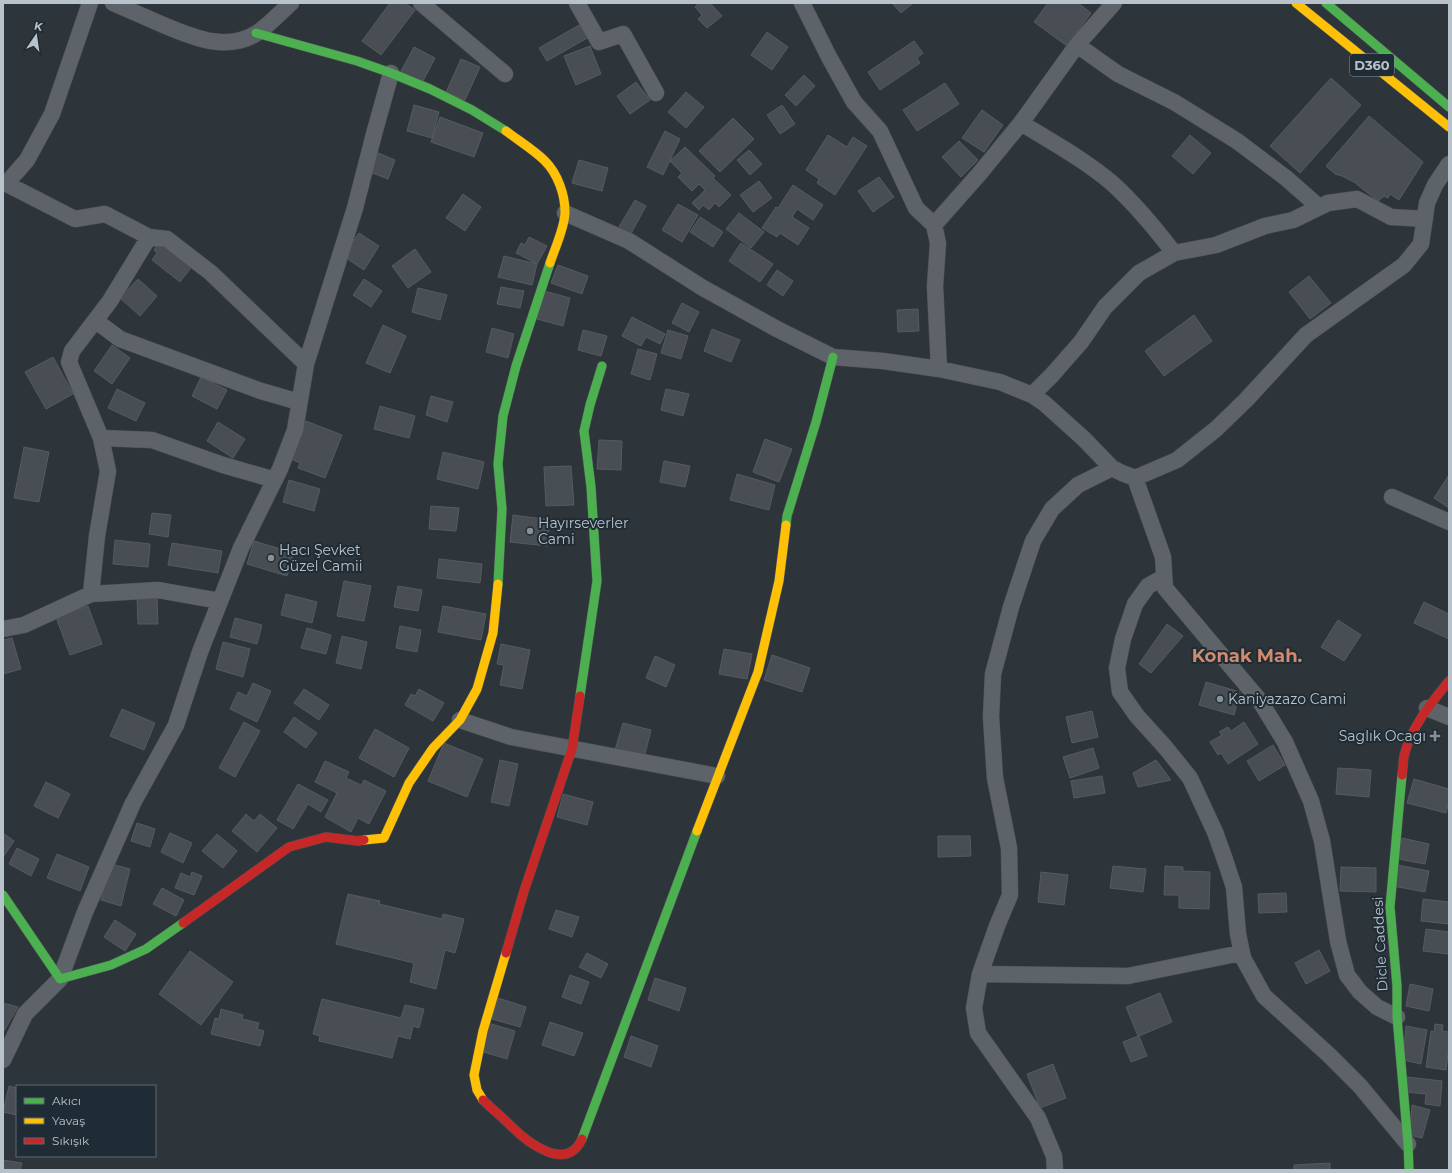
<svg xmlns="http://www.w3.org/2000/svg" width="1452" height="1173" font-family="Montserrat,sans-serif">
<rect width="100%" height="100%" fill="#2e353a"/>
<path fill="#484e53" stroke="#555c61" d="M390 3H405L415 10 381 55 362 41Z
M699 3H710L722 16 707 28 698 19 702 15 695 7Z
M892 3H913L901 13Z
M1048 3H1078L1091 13 1067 46 1034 22Z
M581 24 589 37 547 61 539 48Z
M767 32 788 47 772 70 751 55Z
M914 41 923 53 917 58 920 63 880 90 868 72Z
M590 46 601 74 576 85 564 56Z
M414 47 435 58 422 83 401 71Z
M461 59 480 67 465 100 446 92Z
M804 75 815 86 796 106 785 95Z
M1331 78 1361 105 1300 173 1270 146Z
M636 82 650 100 630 114 617 96Z
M945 83 959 104 917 131 903 110Z
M686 92 704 107 686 128 668 112Z
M414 105 439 112 432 138 407 131Z
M782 105 795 124 780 134 767 115Z
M982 110 1003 125 984 152 962 138Z
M1369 116 1423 162 1399 200 1390 194 1388 198 1384 196 1378 201 1354 182 1342 176 1335 174 1326 166Z
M440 117 483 133 474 157 431 142Z
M733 118 754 139 720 172 699 151Z
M665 131 680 139 663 175 647 167Z
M828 135 847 147 853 137 867 146 835 195 817 183 819 179 806 170Z
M1190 135 1211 153 1193 174 1172 156Z
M959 141 978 160 961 177 942 157Z
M685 147 715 176 713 178 731 195 719 207 715 203 709 210 703 205 699 210 692 203 705 190 699 184 692 191 678 177 682 173 670 161Z
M749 150 762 164 750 175 737 160Z
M378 153 395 160 388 179 370 172Z
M579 160 608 168 602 191 572 183Z
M879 177 894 197 873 212 858 191Z
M759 181 772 198 753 212 740 195Z
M793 185 823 205 813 220 797 209 792 217 809 228 798 245 780 233 777 237 762 228 776 207 778 208Z
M463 194 481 207 465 231 446 218Z
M635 200 646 206 628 239 616 232Z
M678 204 698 215 682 242 662 230Z
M739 213 764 232 751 248 726 229Z
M700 217 723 232 713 247 690 232Z
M359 233 379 246 364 270 343 256Z
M529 237 547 246 537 264 516 253 521 243 525 245Z
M161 241 193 265 180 282 152 260 157 253 154 250Z
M741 243 773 264 760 282 729 261Z
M415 249 431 272 408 288 392 266Z
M504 256 537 264 532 285 498 277Z
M558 265 588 276 582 294 551 283Z
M777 270 793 281 783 296 767 285Z
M1309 276 1331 303 1310 319 1289 292Z
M138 279 157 296 140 316 120 298Z
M364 279 382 291 371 307 353 295Z
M501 287 524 291 520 308 497 304Z
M418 288 447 295 440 320 412 312Z
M544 291 570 298 563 326 537 319Z
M682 303 699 312 689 332 672 323Z
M918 309 919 331 898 332 897 310Z
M1194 315 1212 341 1164 376 1145 351Z
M632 317 665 334 660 344 646 337 641 346 622 336Z
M383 325 406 336 390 373 366 363Z
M492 328 514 334 508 358 486 352Z
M712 329 740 340 731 362 704 351Z
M583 330 607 336 601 356 578 350Z
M668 330 688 336 681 359 661 353Z
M112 345 130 358 112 384 94 371Z
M638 349 657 354 650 380 631 374Z
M53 357 73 394 46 409 25 372Z
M201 377 227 390 217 409 192 396Z
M117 389 145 403 136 421 108 408Z
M666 389 689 394 683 416 661 410Z
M431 396 453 402 447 422 426 415Z
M380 406 415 416 409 438 374 429Z
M306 421 342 435 325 478 298 468 300 463 291 459Z
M218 422 245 439 233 458 207 441Z
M765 439 792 449 779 482 753 472Z
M599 440 622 441 621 470 597 469Z
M24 447 49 452 39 502 14 498Z
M443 452 484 462 478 489 437 479Z
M664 461 690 466 685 487 660 482Z
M571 466 574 505 546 506 544 467Z
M737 474 775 485 769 510 730 500Z
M1449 475V508L1434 498Z
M289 480 320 489 314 511 283 502Z
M431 506 459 508 456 531 429 529Z
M152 513 171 515 168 537 149 534Z
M513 515 550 520 547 546 510 542Z
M115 540 150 544 148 567 113 564Z
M254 541 294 553 287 576 247 564Z
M172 543 222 551 218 573 168 565Z
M439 559 482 564 480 583 437 578Z
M344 581 371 586 364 621 337 616Z
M398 586 422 590 418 611 394 607Z
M286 594 317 602 312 623 281 615Z
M157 598 158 624H138L137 599Z
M1424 602 1449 614V639L1414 623Z
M88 606 102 644 70 655 56 617Z
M443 606 486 614 481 640 438 632Z
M235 618 262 625 257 644 230 637Z
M1338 620 1361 635 1344 661 1321 647Z
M1167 624 1183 636 1151 673 1139 664Z
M400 626 421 630 417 652 396 648Z
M307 628 331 635 326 654 301 648Z
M342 636 367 642 361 669 336 663Z
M12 638 21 669 3 674V640Z
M223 642 250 649 243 677 216 669Z
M501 644 530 650 522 689 500 685 504 665 497 664Z
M724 649 752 654 747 679 719 674Z
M772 655 810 668 802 692 764 680Z
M655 656 675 665 666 687 646 678Z
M1206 682 1240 692 1234 715 1199 705Z
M253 683 271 691 257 722 230 709 238 692 247 696Z
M304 689 329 705 319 720 294 703Z
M419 689 444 703 433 721 405 705 411 694 415 696Z
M122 709 155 723 144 750 110 736Z
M1092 711 1098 737 1072 743 1066 717Z
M294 717 317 733 306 748 284 732Z
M244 722 260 731 235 777 219 768Z
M1244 722 1258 744 1228 764 1221 753 1218 755 1210 742 1222 735 1219 732 1228 727 1231 731Z
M623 723 651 730 644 758 615 750Z
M375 729 409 748 394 777 359 758Z
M444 743 483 759 467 797 428 781Z
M1273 745 1285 765 1259 781 1247 761Z
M1093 748 1099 768 1070 778 1063 757Z
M500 760 518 764 509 806 491 802Z
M1156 760 1171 780 1138 787 1133 773Z
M325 761 349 772 346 778 361 785 364 780 386 791 369 824 358 818 351 832 325 817 337 793 315 782Z
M1338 768 1371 770 1369 797 1336 794Z
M1102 776 1105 793 1074 798 1071 781Z
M1414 779 1449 789V802L1446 813 1407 803Z
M46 782 70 794 58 818 34 806Z
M298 784 328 800 321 812 308 804 293 829 277 820Z
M563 794 593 802 587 825 557 817Z
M246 814 254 821 260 814 277 828 257 852 232 831Z
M137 823 155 829 150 847 131 841Z
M3 833 14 841 3 857Z
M170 833 192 843 183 863 161 852Z
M217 834 237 851 223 868 202 851Z
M938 836H970L971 856 938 857Z
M1402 838 1429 844 1425 864 1398 859Z
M17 848 39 859 31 876 9 864Z
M57 854 89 867 80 891 47 878Z
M111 864 130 869 121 906 101 900Z
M1397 865 1429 871 1425 892 1393 886Z
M1113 866 1146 869 1143 892 1110 888Z
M1165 866 1183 867V871L1210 872 1209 909 1179 908V895H1164Z
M1341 867 1376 868V892L1340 891Z
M192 872 202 876 194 895 175 888 181 873 190 877Z
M1041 872 1068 875 1064 905 1038 902Z
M162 888 184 900 176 916 153 904Z
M1286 893 1287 912 1259 913 1258 894Z
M348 894 380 901 379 904 442 919 443 914 464 919 455 953 445 950 436 989 410 982 414 963 336 944Z
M1423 899 1449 902V924L1421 921Z
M556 910 579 917 572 937 549 929Z
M115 920 136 934 125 951 104 937Z
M1426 929 1449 932V954L1423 951Z
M1319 950 1330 971 1306 984 1295 963Z
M190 951 233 982 201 1025 159 994Z
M587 953 608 964 601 978 579 967Z
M570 975 589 982 581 1004 562 997Z
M655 978 686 988 679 1011 648 1000Z
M1410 984 1433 989 1429 1011 1406 1006Z
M1160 993 1172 1022 1139 1036 1147 1056 1131 1062 1123 1042 1138 1036 1126 1007Z
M498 998 526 1007 520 1027 492 1019Z
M322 999 401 1018 405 1005 424 1009 419 1028 413 1026 410 1039 398 1036 392 1058 319 1041 320 1036 313 1034Z
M3 1003 18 1007 4 1031H3Z
M221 1009 243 1015 242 1019 259 1023 257 1029 264 1031 260 1046 211 1034 215 1018 219 1019Z
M550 1022 583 1033 574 1056 542 1045Z
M488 1023 515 1031 507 1059 480 1051Z
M1435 1024 1443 1025 1442 1031 1449 1032V1046L1446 1070 1426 1067 1431 1031 1434 1032Z
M1406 1026 1427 1030 1421 1064 1403 1060Z
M631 1036 658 1046 651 1067 624 1057Z
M1053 1064 1066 1098 1040 1108 1027 1074Z
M1407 1077 1442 1081 1440 1106 1425 1104 1426 1094 1405 1092Z
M9 1086 17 1088V1115L3 1112Z
M1412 1105 1430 1110 1422 1138 1410 1135Z
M3 1160 22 1163 20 1170H3Z
M1330 1163V1170H1294V1165Z"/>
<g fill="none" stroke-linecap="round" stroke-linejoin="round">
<g stroke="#4c5154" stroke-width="17">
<path id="street" d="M113 3C129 10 145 17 161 24 190 36 226 53 257 33 269 25 280 13 291 3
M421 3 505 74
M577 3 599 42 623 34 656 93
M802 3 829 57 854 102 880 131 916 208 934 225 938 243 935 286 939 369
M1077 45 1118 74 1174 102 1237 141 1286 178 1319 207
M1021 123C1052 142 1085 160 1113 184 1136 205 1155 228 1174 253
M3 182 75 219 105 214 149 237 167 239 211 273 306 364
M6 184 27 160 52 114 90 3
M565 213 629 241 703 288 777 329 833 357 883 361 939 369 1000 382 1032 395 1044 403 1084 439 1112 468 1122 473 1135 478 1177 460 1216 429 1246 400 1306 335 1404 265 1421 244 1427 203 1435 185 1449 164
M934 225 980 173 1021 123 1077 45 1114 3
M96 321 120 339 261 391 299 402
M1032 395 1052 375 1081 342 1105 307 1139 273 1174 253 1216 245 1265 226 1293 220 1328 203 1357 199 1391 217 1425 219
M101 438 152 440 223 465 275 480
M1135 478 1163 557 1165 588 1260 701 1285 742 1311 801 1322 841 1338 941 1347 975 1360 992 1377 1007 1397 1017
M1392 497 1449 522
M1164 577 1148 586 1135 604 1123 639 1117 668 1120 692 1137 716 1165 747 1190 778 1215 832 1224 857 1234 887 1238 934 1243 958 1264 996 1329 1055 1360 1086 1408 1144
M91 594 97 536 108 471 101 438 69 362 72 351 110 301 149 237
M3 629 24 625 91 594 158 590 220 601
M1427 708 1449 717
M460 720 511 737 717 776
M980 974 1128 976 1241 953
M3 1060 25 1014 60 979 85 912 133 803 176 725 200 652 241 548 280 469 295 430 306 364 355 208 374 134 391 73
M1055 1170 1054 1156 1038 1118 978 1033 974 1008 980 974 997 926 1010 895 1009 848 995 778 991 717 993 674 1011 607 1033 541 1052 509 1078 485 1112 468"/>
</g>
<g stroke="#4c5154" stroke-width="10">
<path id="fast" d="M1326 3 1449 107
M256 33 357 61 391 73 430 89 472 110 506 131
M786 525 787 516 816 422 833 357
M498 584 502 509 498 464 503 416 516 366 550 263
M580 696 597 581 591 487 584 431 590 405 602 366
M1402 775 1390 907 1397 986V1017L1408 1144 1409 1170
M3 895 60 979 111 965 146 949 183 923
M582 1139 697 831"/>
</g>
<g stroke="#4c5154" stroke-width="10">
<path id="slow" d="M1296 3 1449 127
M506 131C519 141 534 150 545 161 558 174 565 195 565 212 565 227 555 248 550 263
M697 831 758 672 779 581 786 525
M364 840 384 838 409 783 433 748 460 720 477 689 493 633 498 584
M483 1100 477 1090 474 1075 483 1031 506 953"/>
</g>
<g stroke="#4c5154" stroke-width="10">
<path id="jam" d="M1402 775C1403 769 1403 762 1404 756 1411 727 1431 703 1449 681
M183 923 289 847 326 837 358 841 364 840
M506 953 524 891 572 749 580 696
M483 1100C492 1109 502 1117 511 1126 528 1143 567 1173 582 1139"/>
</g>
<use href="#street" stroke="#5d6368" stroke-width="16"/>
<use href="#fast" stroke="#4caf50" stroke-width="9"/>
<use href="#slow" stroke="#ffc107" stroke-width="9"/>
<use href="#jam" stroke="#c62828" stroke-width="9"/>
</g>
<g fill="#889198" stroke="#202c35" stroke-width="1.5">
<circle cx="530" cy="531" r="4"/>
<circle cx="271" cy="558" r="4"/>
<circle cx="1220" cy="699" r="4"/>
<path d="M1433 730h4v4h4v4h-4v4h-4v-4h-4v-4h4z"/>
</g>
<g text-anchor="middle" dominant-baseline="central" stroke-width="4" stroke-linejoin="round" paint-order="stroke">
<rect fill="#202c35" stroke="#8a959d" stroke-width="1" x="1350" y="54" width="44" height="22" rx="3"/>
<g font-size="13" font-weight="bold" fill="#b8c2ca">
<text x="1372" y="65">D360</text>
</g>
<g font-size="14" fill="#b8c2ca" stroke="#202c35" text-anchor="start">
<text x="538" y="523">Hayırseverler<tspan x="538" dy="16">Cami</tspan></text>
<text x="279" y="550">Hacı Şevket<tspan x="279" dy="16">Güzel Camii</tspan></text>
<text x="1228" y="699">Kaniyazazo Cami</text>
<text x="1426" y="736" text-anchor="end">Saglık Ocagı</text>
</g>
<g font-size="14" fill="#b8c2ca" stroke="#202c35">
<text transform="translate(1380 944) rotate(-93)">Dicle Caddesi</text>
</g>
<g font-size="18" font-weight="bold" fill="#d08a6e" stroke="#202c35">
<text x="1247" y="656">Konak Mah.</text>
</g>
</g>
<rect width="1452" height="1173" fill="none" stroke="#b8c2ca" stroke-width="8"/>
<rect x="16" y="1085" width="140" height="72" fill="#202c35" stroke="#5d6871"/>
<rect x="24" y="1098" width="20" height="6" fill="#4caf50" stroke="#5d6871"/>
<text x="52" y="1105" font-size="12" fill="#b8c2ca">Akıcı</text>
<rect x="24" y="1118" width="20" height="6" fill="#ffc107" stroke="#5d6871"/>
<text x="52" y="1125" font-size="12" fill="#b8c2ca">Yavaş</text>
<rect x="24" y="1138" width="20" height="6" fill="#c62828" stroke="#5d6871"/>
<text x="52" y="1145" font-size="12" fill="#b8c2ca">Sıkışık</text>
<g transform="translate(36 36) rotate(13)" stroke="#202c35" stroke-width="3" paint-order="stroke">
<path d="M0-3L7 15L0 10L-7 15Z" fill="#b8c2ca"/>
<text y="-6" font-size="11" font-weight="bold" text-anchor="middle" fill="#b8c2ca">K</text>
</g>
</svg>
